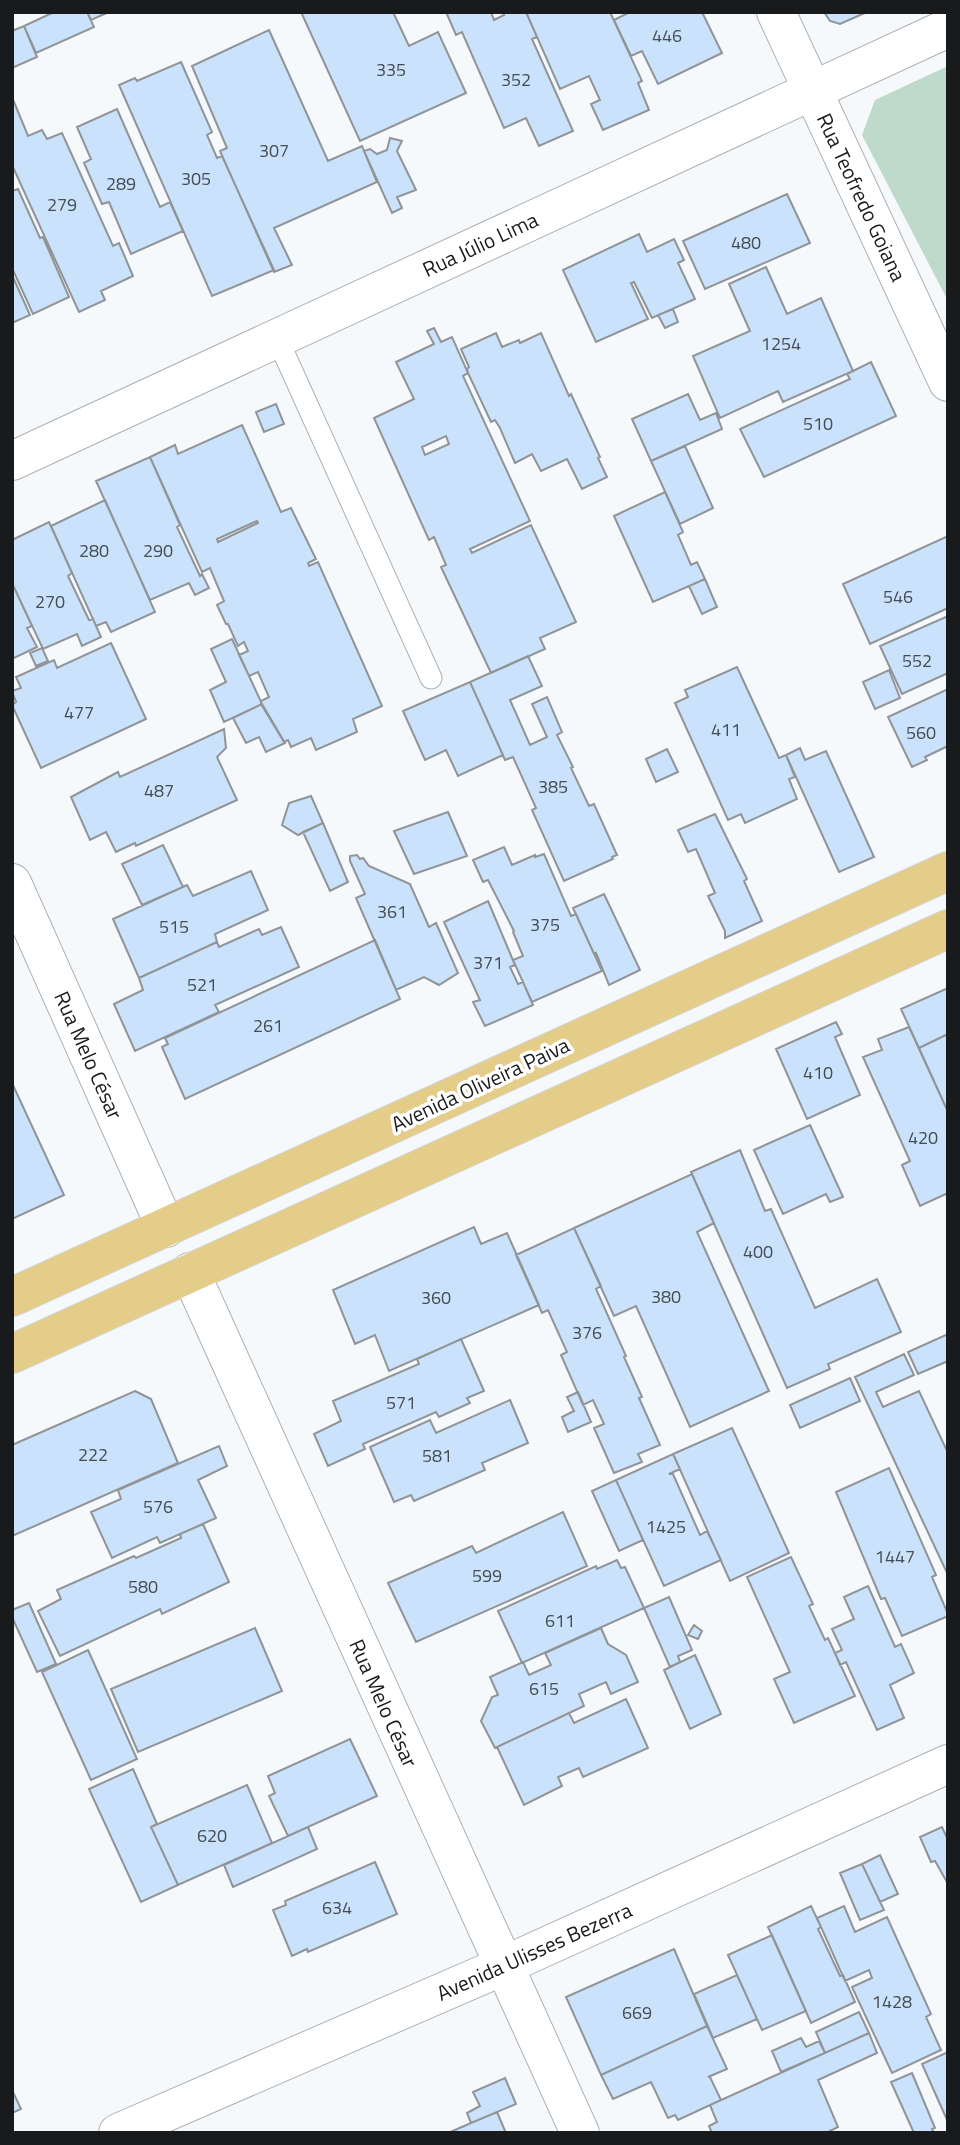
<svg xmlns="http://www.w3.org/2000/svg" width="960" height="2145" font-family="'Titillium Web',sans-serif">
<rect width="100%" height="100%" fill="#f6f9fc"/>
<path fill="#bedacb" d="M948 66V301L862 135 875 100Z"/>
<path fill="#cae2fb" stroke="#919497" stroke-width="2" fill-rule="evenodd" d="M54 12H87L94 27 36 53 24 26Z
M87 12H109L91 20Z
M301 12H393L409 46 438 32 466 93 360 141Z
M446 12H491L494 20 504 15 503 12H526L537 37 532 39 573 131 539 146 526 118 504 128 462 32 456 35Z
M526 12H610L642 81 638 83 649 110 603 130 591 104 600 100 589 76 560 89Z
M630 12H702L722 53 658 84 642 51 631 56 614 20Z
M824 12H867L840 24 830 21Z
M24 26 37 57 12 68V31Z
M269 30 328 161 362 146 377 182 274 228 292 265 274 272 220 151 227 148 192 66Z
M181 62 212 132 207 135 217 158 222 156 274 270 212 296 119 85 135 78 137 81Z
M12 97 28 136 42 130 47 139 62 133 113 246 119 243 133 276 101 291 105 300 79 312 12 165Z
M117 109 160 207 170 202 183 231 131 254 109 202 102 204 84 163 91 159 77 127Z
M390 138 402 141 397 151 416 190 397 197 402 208 392 213 364 151 370 149 377 154 387 150Z
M18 189 40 238 43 237 69 297 33 314 12 268V191Z
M787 194 810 243 705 289 683 241Z
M639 234 647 252 674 239 684 260 678 263 695 299 652 318 634 282 631 283 648 319 596 342 563 270Z
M766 267 787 314 821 298 853 371 783 402 778 391 720 418 693 356 750 331 729 284Z
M12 275 30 315 12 323Z
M673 309 678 322 665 328 658 315Z
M434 328 441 342 452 337 468 373 463 376 530 521 470 549 472 553 531 525 576 622 540 638 545 649 491 673 441 567 446 565 434 537 429 540 374 418 414 399 396 362 434 344 427 331ZM446 436 449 444 425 455 422 447Z
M496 333 502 347 519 340 520 343 541 333 569 396 571 394 600 457 598 458 607 477 582 489 567 459 541 471 532 454 515 463 500 428 495 420 491 422 468 373 467 369 469 367 461 349Z
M871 362 896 416 764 477 740 429 850 379 847 374Z
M688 394 700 420 716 413 722 429 651 461 632 419Z
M276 404 284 424 264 432 256 412Z
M242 425 281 512 291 508 316 559 308 563 309 566 318 562 382 706 353 719 357 732 316 750 311 738 291 747 288 740 284 742 261 704V701L269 697 258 672 249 676 239 655 248 651 244 642 238 646 228 624H226L217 605 224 601 210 568 202 572 150 457 175 445 178 454ZM257 521 258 523 218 542 217 539Z
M685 446 713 508 680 524 651 461Z
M150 457 180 525 177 527 200 576 202 574 209 588 195 595 189 583 150 600 96 481Z
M665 492 683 532 678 535 691 565 697 562 705 579 653 602 614 516Z
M105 500 155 612 111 632 106 622 96 626 51 526Z
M49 522 72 573 68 576 89 620 93 619 101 637 82 646 77 634 43 649 12 583V540Z
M948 536V608L870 644 843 584Z
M705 579 717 607 702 614 689 586Z
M12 583 32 626 27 628 37 647 12 659Z
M948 616V673L902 694 880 646Z
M232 639 262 704 224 722 210 690 226 682 211 649Z
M111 643 146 719 41 768 12 705 16 702 12 691 21 688 16 677 54 660 57 668Z
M42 648 48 661 36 666 30 653Z
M528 656 542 686 510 700 530 745 547 737 532 704 547 697 562 732 557 735 573 767 571 768 589 806 594 804 617 855 612 857 613 859 564 881 532 810 536 808 513 757 505 760 470 682Z
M737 667 779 758 786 755 795 777 789 779 797 799 745 823 741 814 728 820 675 703 688 697 685 690Z
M889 670 900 698 875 709 863 682Z
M470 682 503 755 458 776 446 750 425 760 403 711Z
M948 689V746L925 757 927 760 912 767 888 717Z
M262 704 285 743 266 752 259 737 246 743 233 718Z
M224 729 226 748 217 757 237 800 136 846 135 843 116 852 106 832 90 840 71 797 118 772 120 777Z
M800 748 805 760 826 751 874 857 839 872 786 755Z
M667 749 678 772 656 782 646 759Z
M311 796 323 823 298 835 282 825 289 803Z
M448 812 467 856 414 874 394 831Z
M715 814 747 879 744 881 762 921 725 938V931L708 896 715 893 696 849 688 852 678 830Z
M323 823 348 882 330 891 303 832Z
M163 845 183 887 142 905 122 864Z
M504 847 512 865 535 855V857L544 854 571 916 576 914 602 971 532 1002 513 960 523 956 513 932 514 931 488 880 483 882 473 860Z
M357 855 360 859 363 858 369 866 410 884 429 927 436 923 458 973 439 985 424 977 396 990 356 898 365 894 350 861V856Z
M251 871 268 910 215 934 217 942 139 978 113 919 187 885 193 896Z
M604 894 640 970 609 985 596 953 594 954 573 908Z
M488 901 515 965 510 967 518 984 523 982 533 1005 485 1026 473 1002 480 1000 444 922Z
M281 927 299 967 215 1005 219 1012 135 1051 114 1004 143 990 139 978 217 942 219 947 259 929 262 935Z
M375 940 400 999 185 1099 162 1047 168 1044 165 1038Z
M948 988V1034L919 1048 901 1009Z
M836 1022 842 1034 835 1037 860 1095 807 1119 776 1049Z
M909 1027 948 1112V1193L920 1206 902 1165 910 1161 863 1057 882 1050 878 1039Z
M948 1034V1112L919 1048Z
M12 1083 64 1195 12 1219Z
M810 1125 843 1197 830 1202 826 1194 783 1214 754 1150Z
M740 1150 765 1211 771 1209 815 1308 877 1279 901 1332 828 1364 830 1369 787 1388 691 1172Z
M692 1174 714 1223 697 1232 769 1391 690 1427 636 1306 614 1316 574 1228Z
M474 1227 481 1244 507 1233 539 1305 389 1371 375 1335 355 1344 333 1290Z
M574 1228 601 1286 596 1289 626 1356 624 1357 642 1397 639 1398 660 1445 638 1454 642 1462 614 1473 594 1428 604 1424 593 1400 583 1405 561 1355 567 1352 548 1310 542 1313 516 1255Z
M948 1334V1361L918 1374 908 1352Z
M461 1339 484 1391 467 1398 470 1403 439 1417 436 1412 363 1444 365 1449 328 1466 314 1434 341 1421 333 1401 419 1364 417 1359Z
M904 1354 914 1375 876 1392 883 1407 919 1391 948 1453V1575L855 1377Z
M850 1378 860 1401 800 1428 790 1405Z
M135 1391 151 1399 178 1463 12 1536V1445Z
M578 1392 591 1422 568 1432 562 1417 574 1411 567 1397Z
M510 1400 528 1443 482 1463 485 1470 414 1501 411 1495 394 1502 370 1447 430 1420 436 1433Z
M732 1428 789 1553 730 1581 673 1454Z
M219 1446 227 1466 198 1480 216 1518 160 1543 157 1537 112 1558 91 1512 121 1499 118 1490Z
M673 1454 680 1469 669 1474H673L700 1535 707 1531 721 1560 664 1586 616 1480Z
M889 1468 936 1575 932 1577 948 1614V1616L902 1636 885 1598 881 1599 836 1492Z
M616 1480 643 1540 619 1551 592 1491Z
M563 1512 587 1566 416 1642 388 1583 472 1546 476 1553Z
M203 1524 229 1582 162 1614 160 1609 60 1656 38 1611 61 1599 57 1590 134 1556 136 1558 181 1538 180 1534Z
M791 1557 813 1604 809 1606 825 1640 828 1638 855 1696 794 1723 774 1679 790 1672 747 1577Z
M617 1560 621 1568 625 1567 644 1608 522 1663 498 1611 596 1566 597 1569Z
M868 1586 895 1647 901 1644 914 1673 890 1685 904 1718 877 1730 846 1662 840 1665 835 1653 842 1650 832 1629 854 1619 844 1597Z
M669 1597 692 1650 678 1656 680 1662 670 1667 644 1608Z
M29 1603 56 1664 37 1672 12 1617V1610Z
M694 1625 702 1631 698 1639 688 1635Z
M255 1628 282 1691 138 1752 111 1689Z
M601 1628 608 1644 626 1655 638 1682 611 1694 606 1682 579 1694 584 1706 495 1748 481 1721 492 1697 498 1695 490 1677 523 1662 529 1675 551 1665 545 1653Z
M88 1650 137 1759 91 1780 42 1672Z
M695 1655 721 1714 690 1729 664 1670Z
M626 1699 648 1748 583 1777 579 1768 558 1777 562 1786 524 1805 497 1747 569 1713 574 1723Z
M350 1739 377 1796 288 1836 269 1796 275 1793 268 1776Z
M133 1769 157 1824 151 1827 178 1885 141 1902 89 1789Z
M247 1785 272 1843 178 1885 151 1827Z
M308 1827 317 1849 233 1887 224 1865Z
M942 1827 948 1840V1884L935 1861 931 1862 920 1837Z
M880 1855 898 1894 880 1902 862 1864Z
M375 1862 397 1914 308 1952 307 1949 292 1956 273 1910 286 1905 285 1901Z
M862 1864 884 1910 860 1920 840 1873Z
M811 1906 821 1927 818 1929 840 1976 843 1975 855 2002 811 2023 768 1927Z
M844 1906 855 1932 887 1917 931 2014 926 2017 941 2050 892 2073 852 1987 872 1978 869 1970 845 1981 817 1918Z
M772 1935 806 2011 762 2030 728 1955Z
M674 1949 707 2026 601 2075 566 1997Z
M737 1975 757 2019 713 2038 694 1994Z
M859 2012 869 2033 825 2053 816 2032Z
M707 2026 727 2069 708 2077H710L721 2100 678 2120 675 2115 668 2118 651 2082 613 2099 601 2075Z
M869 2033 877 2053 818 2080 838 2127 826 2133H712L709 2126 717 2122 710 2105Z
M801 2038 806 2047 819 2041 825 2053 781 2072 772 2051Z
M948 2052V2122L922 2064Z
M912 2073 935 2128 932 2129 934 2133H914L891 2082Z
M505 2078 516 2104 471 2123 467 2113 480 2106 473 2092Z
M12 2090 21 2109 12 2113Z
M497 2112 506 2133H448L471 2123Z"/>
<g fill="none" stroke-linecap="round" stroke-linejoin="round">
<g stroke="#aeb0b3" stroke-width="23">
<path id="lane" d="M277 338 431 678"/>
</g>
<g stroke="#aeb0b3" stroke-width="40">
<path id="street" d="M776 12 948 382
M12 461 948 28
M12 883 166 1228
M190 1272 580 2133
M118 2133 503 1966 948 1764"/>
</g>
<g stroke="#d6d6d6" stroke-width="40">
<path id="primary" d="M12 1297 948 871
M12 1354 948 929"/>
</g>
<use href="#lane" stroke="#fff" stroke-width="21"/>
<use href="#street" stroke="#fff" stroke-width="38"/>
<use href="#primary" stroke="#e4cc89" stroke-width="38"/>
</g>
<g text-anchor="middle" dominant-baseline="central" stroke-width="7" stroke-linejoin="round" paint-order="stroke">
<g font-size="18" fill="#454c53">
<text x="667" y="35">446</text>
<text x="391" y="69">335</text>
<text x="516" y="79">352</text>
<text x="274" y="150">307</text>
<text x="196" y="178">305</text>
<text x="121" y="183">289</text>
<text x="62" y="204">279</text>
<text x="746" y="242">480</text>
<text x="781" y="343">1254</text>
<text x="818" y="423">510</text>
<text x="94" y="550">280</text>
<text x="158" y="550">290</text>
<text x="898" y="596">546</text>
<text x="50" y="601">270</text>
<text x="917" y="660">552</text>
<text x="79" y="712">477</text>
<text x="726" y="729">411</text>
<text x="921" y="732">560</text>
<text x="553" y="786">385</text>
<text x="159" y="790">487</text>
<text x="392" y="911">361</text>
<text x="545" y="924">375</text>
<text x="174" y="926">515</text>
<text x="488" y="962">371</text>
<text x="202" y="984">521</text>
<text x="268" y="1025">261</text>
<text x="818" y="1072">410</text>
<text x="923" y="1137">420</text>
<text x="758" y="1251">400</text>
<text x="666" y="1296">380</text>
<text x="436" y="1297">360</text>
<text x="587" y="1332">376</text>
<text x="401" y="1402">571</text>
<text x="93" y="1454">222</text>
<text x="437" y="1455">581</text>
<text x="158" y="1506">576</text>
<text x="666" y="1526">1425</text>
<text x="895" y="1556">1447</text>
<text x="487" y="1575">599</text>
<text x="143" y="1586">580</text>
<text x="560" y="1620">611</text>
<text x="544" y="1688">615</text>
<text x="212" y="1835">620</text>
<text x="337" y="1907">634</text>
<text x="892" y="2001">1428</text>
<text x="637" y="2012">669</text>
</g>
<g font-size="21" fill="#191a1b" stroke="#fff">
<text transform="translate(862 197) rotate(65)">Rua Teofredo Goiana</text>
<text transform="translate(480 244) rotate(-25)">Rua Júlio Lima</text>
<text transform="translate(89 1055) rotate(66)">Rua Melo César</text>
<text transform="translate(480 1084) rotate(-25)">Avenida Oliveira Paiva</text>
<text transform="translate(384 1703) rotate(66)">Rua Melo César</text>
<text transform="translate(534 1951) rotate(-24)">Avenida Ulisses Bezerra</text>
</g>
</g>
<rect width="960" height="2145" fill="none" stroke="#191a1b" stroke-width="28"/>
</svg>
